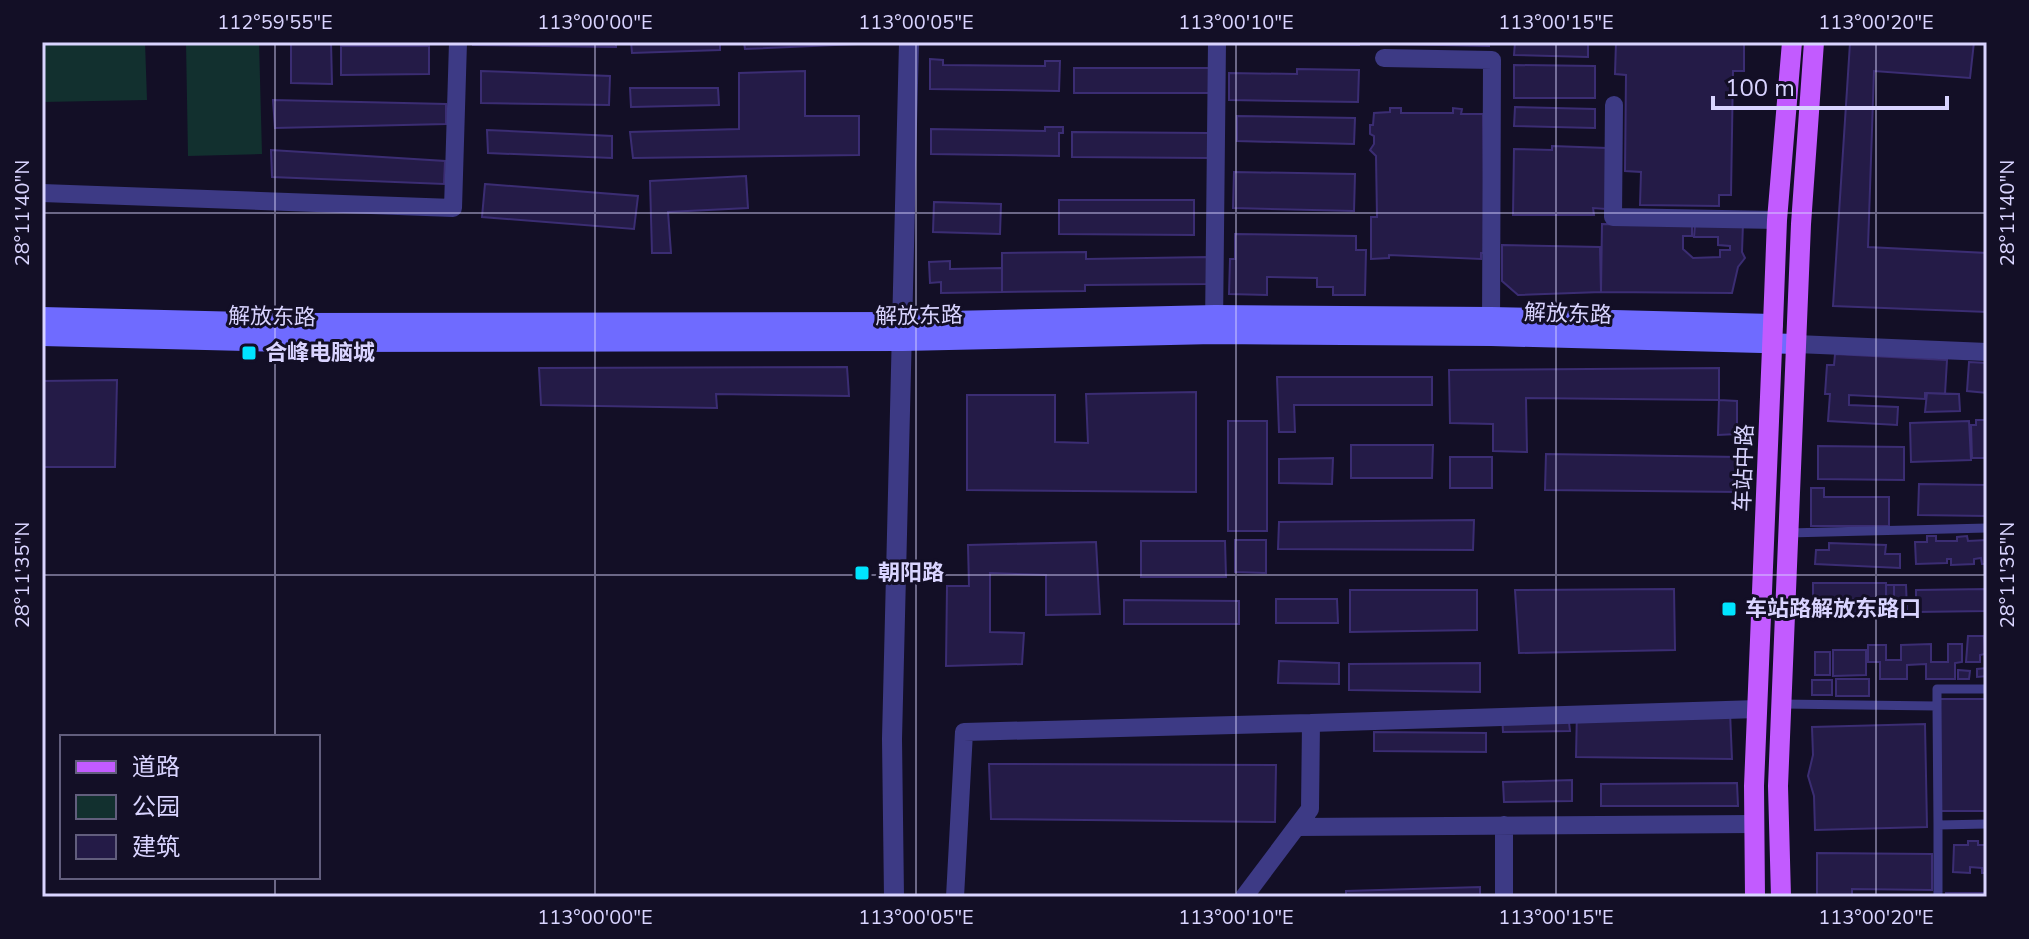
<svg xmlns="http://www.w3.org/2000/svg" width="2029" height="939" font-family="'Nunito Sans','Noto Sans SC',sans-serif">
<rect width="100%" height="100%" fill="#130f26"/>
<path fill="#12302f" d="M42 42H145L147 100 42 102Z
M186 42H259L262 154 188 156Z"/>
<path fill="#241b47" stroke="#3b2d73" stroke-width="2" d="M291 42H331L332 84 291 83Z
M473 42H616V47L473 45Z
M631 42H720V50L632 53Z
M744 42H879V43L745 49Z
M1235 42H1359V45L1234 44Z
M1394 42H1489V46L1394 44Z
M1515 42H1588V57L1514 55Z
M1616 42H1744V71H1733L1731 195H1719V206L1640 205 1641 172 1625 171 1626 75 1615 74Z
M1974 42 1970 78 1874 71 1868 247 1987 253V312L1833 306 1850 43Z
M341 46H429V74L341 75Z
M930 59 943 60V65L1045 66V61H1060L1059 91 930 89Z
M1514 65 1595 66V98H1514Z
M1074 68H1210L1209 93H1074Z
M1297 69 1359 70 1358 102 1229 100V73L1297 74Z
M481 71 610 76 609 105 481 103Z
M805 71V116H859V155L633 158 630 132 739 129V73Z
M630 88H718L719 105 631 107Z
M273 100 446 104V124L275 128Z
M1515 107 1595 109V128L1514 126Z
M1390 108H1401V113H1453V108L1462 109 1461 114H1483L1485 253H1481V259L1389 255V258L1371 259V217H1377L1376 156 1370 150 1374 144V136L1370 134V125H1373L1374 113 1390 112Z
M1237 116 1355 118 1354 144 1237 141Z
M1045 127H1063V133H1059V156L931 154V129L1045 131Z
M487 130 612 136V158L488 153Z
M1072 132 1208 133V158L1072 157Z
M1552 146 1607 148 1606 209 1593 208 1594 215H1513L1514 149 1552 150Z
M271 150 445 161 444 184 272 177Z
M1234 172 1355 174 1354 211 1233 208Z
M746 176 748 208 668 212 671 253H652L650 181Z
M485 184 638 196 634 229 482 217Z
M1059 200H1194V235L1059 234Z
M934 202 1001 204 1000 234 933 232Z
M1743 223 1742 252 1745 258 1738 267 1732 293 1601 292 1602 224 1692 225V236H1683V249L1693 258 1720 257V250H1730V246L1718 245V237H1694L1695 225Z
M1235 234 1356 236V250H1366L1365 295H1333V287H1317V278L1267 277V295L1229 294 1230 259H1235Z
M1502 245 1600 247 1601 292 1518 295 1502 281Z
M1086 252V259L1207 257V284L1085 285V291L1002 292V253Z
M950 261V269L1002 268V292L941 293V282L930 283 929 262Z
M1835 354 1947 360 1945 394 1925 393V399L1849 395V405L1898 407 1897 425 1828 421 1830 394H1825L1827 365H1834Z
M1969 362 1987 363V393L1967 391Z
M847 367 849 396 716 394 717 408 541 405 539 368Z
M1719 368V400L1526 398 1527 452 1493 451V424L1450 423 1449 370Z
M1277 377H1432V405H1294L1295 432H1279Z
M117 380 115 467H42V381Z
M1196 392V492L967 490V395H1055V442L1088 443 1086 394Z
M1927 393 1959 394 1960 411 1925 412Z
M1719 400 1737 401V434L1718 435Z
M1976 420H1987V458H1972L1971 425H1976Z
M1228 421H1267V531H1228Z
M1969 421 1971 460 1911 462 1910 423Z
M1351 445H1433L1432 478H1351Z
M1818 446 1904 447V480L1818 479Z
M1546 454 1739 457V492L1545 490Z
M1450 457H1492V488H1450Z
M1333 458 1332 484 1279 483V459Z
M1919 484 1987 485V516L1918 515Z
M1811 488H1824V497H1889V526H1811Z
M1474 520 1473 550 1278 549 1279 522Z
M1927 536H1936V541H1957V537L1967 536 1968 541 1987 540V564H1982L1981 558 1974 559V564L1951 565V559H1947V563L1916 564 1915 542H1927Z
M1235 540H1266V573L1235 572Z
M1141 541H1225L1226 577H1141Z
M1096 542 1100 614 1046 615V575L990 573V632L1024 633 1022 664 946 666 947 586H969L968 545Z
M1829 543 1886 545 1885 554H1900V568L1815 564 1816 550H1829Z
M1813 583H1886V599H1839V603H1830V599L1813 598Z
M1886 585H1894V599H1886Z
M1894 585H1906L1907 610H1894Z
M1674 589 1675 650 1519 653 1515 590Z
M1987 589V611L1916 612V590Z
M1350 590H1477V630L1350 632Z
M1276 599H1337L1338 623H1276Z
M1865 599H1886V610H1866Z
M1886 599H1894V610H1886Z
M1124 600 1239 601V624H1124Z
M1813 600H1830V607H1813Z
M1830 603 1863 604V616L1830 615Z
M1968 636H1984L1985 654 1980 655V662H1966Z
M1931 644V662H1948V644H1962V662L1955 663V679H1926V664L1907 665V679H1880V662H1868V645H1886V660H1901V645Z
M1833 650H1866V675L1833 676Z
M1815 652H1830V675H1815Z
M1279 661 1339 663V684L1278 683Z
M1480 663V692L1349 690V664Z
M1987 668V676L1977 677V669Z
M1958 670 1970 671 1969 679H1958Z
M1836 679H1869V696H1836Z
M1812 680H1832V695H1812Z
M1940 699H1987V811H1940Z
M1577 709 1730 712 1732 759 1576 757Z
M1502 714H1568L1570 731 1503 732Z
M1925 724 1927 827 1815 830 1814 796 1808 776 1813 755 1812 727Z
M1374 732 1486 733V752L1374 751Z
M989 764 1276 765 1275 822 991 819Z
M1572 780V801L1504 802 1503 782Z
M1737 783 1738 806H1601V784Z
M1968 841H1978V845H1987V873H1982V868L1970 867V873L1953 872 1954 845H1968Z
M1817 853 1932 854V890L1852 889V897H1817Z
M1480 887V897H1346V891Z
M1946 893H1987V897H1946Z
M1577 896H1699V897H1577Z"/>
<g fill="none" stroke-linecap="round" stroke-linejoin="round">
<path stroke="#3d3a85" stroke-width="9" d="M1788 533 1987 528
M1781 704 1937 706V689H1987
M1937 706 1938 825
M1938 897V825L1987 824"/>
<path stroke="#3d3a85" stroke-width="18" d="M1384 58 1492 60 1491 329
M1614 105 1613 217 1777 220
M42 193 453 208 458 42
M1214 327 1217 42
M1796 344 1987 352
M1311 723 1758 709
M1504 825V897
M1297 827 1754 824
M955 897 964 732 1311 723 1310 809 1244 897"/>
<path stroke="#3d3a85" stroke-width="20" d="M894 897 892 739 909 42"/>
<path stroke="#6f6bff" stroke-width="20" d="M42 317 286 323 902 322 1215 315 1491 317 1773 324
M42 336 286 342 903 341 1214 334 1491 336 1796 344"/>
<path stroke="#c25bff" stroke-width="20" d="M1755 897 1754 786 1773 324 1777 220 1792 42
M1781 897 1778 786 1801 224 1814 42"/>
</g>
<path fill="none" stroke="#d9d4ff" stroke-width="2" stroke-opacity="0.45" d="M275 42V737M595 42V897M916 42V897M1236 42V897M1556 42V897M1876 42V897M42 213H1987M42 575H1987M275 877V897"/>
<g fill="#00e5ff" stroke="#130f26" stroke-width="3">
<rect x="241" y="345" width="16" height="16" rx="4"/>
<rect x="854" y="565" width="16" height="16" rx="4"/>
<rect x="1721" y="601" width="16" height="16" rx="4"/>
</g>
<g text-anchor="middle" dominant-baseline="central" stroke-width="6" stroke-linejoin="round" paint-order="stroke">
<g font-size="22" fill="#d9d4ff" stroke="#130f26">
<text transform="translate(1568 314) rotate(2)">解放东路</text>
<text transform="translate(919 316) rotate(-1)">解放东路</text>
<text transform="translate(272 317) rotate(1)">解放东路</text>
<text transform="translate(1744 468) rotate(-88)">车站中路</text>
</g>
<g font-size="22" font-weight="bold" fill="#d9d4ff" stroke="#130f26" text-anchor="start">
<text x="265" y="353">合峰电脑城</text>
<text x="878" y="573">朝阳路</text>
<text x="1745" y="609">车站路解放东路口</text>
</g>
</g>
<rect width="2029" height="939" fill="none" stroke="#130f26" stroke-width="88"/>
<rect x="60" y="735" width="260" height="144" fill="#130f26" stroke="#625e7d" stroke-width="2"/>
<rect x="76" y="761" width="40" height="12" fill="#c25bff" stroke="#625e7d" stroke-width="2"/>
<text x="132" y="775" font-size="24" fill="#d9d4ff">道路</text>
<rect x="76" y="795" width="40" height="24" fill="#12302f" stroke="#625e7d" stroke-width="2"/>
<text x="132" y="815" font-size="24" fill="#d9d4ff">公园</text>
<rect x="76" y="835" width="40" height="24" fill="#241b47" stroke="#625e7d" stroke-width="2"/>
<text x="132" y="855" font-size="24" fill="#d9d4ff">建筑</text>
<path d="M1713 96v12h234v-12" fill="none" stroke="#d9d4ff" stroke-width="4"/>
<text x="1725" y="96" font-size="24" fill="#d9d4ff" stroke="#130f26" stroke-width="6" paint-order="stroke">100 m</text>
<rect x="44" y="44" width="1941" height="851" fill="none" stroke="#d9d4ff" stroke-width="3"/>
<g font-size="20" text-anchor="middle" fill="#d9d4ff">
<text x="275" y="29">112°59'55"E</text>
<text x="595" y="29">113°00'00"E</text>
<text x="916" y="29">113°00'05"E</text>
<text x="1236" y="29">113°00'10"E</text>
<text x="1556" y="29">113°00'15"E</text>
<text x="1876" y="29">113°00'20"E</text>
<text transform="translate(22 213) rotate(-90)" y="7">28°11'40"N</text>
<text transform="translate(2007 213) rotate(-90)" y="7">28°11'40"N</text>
<text transform="translate(22 575) rotate(-90)" y="7">28°11'35"N</text>
<text transform="translate(2007 575) rotate(-90)" y="7">28°11'35"N</text>
<text x="595" y="924">113°00'00"E</text>
<text x="916" y="924">113°00'05"E</text>
<text x="1236" y="924">113°00'10"E</text>
<text x="1556" y="924">113°00'15"E</text>
<text x="1876" y="924">113°00'20"E</text>
</g>
</svg>
